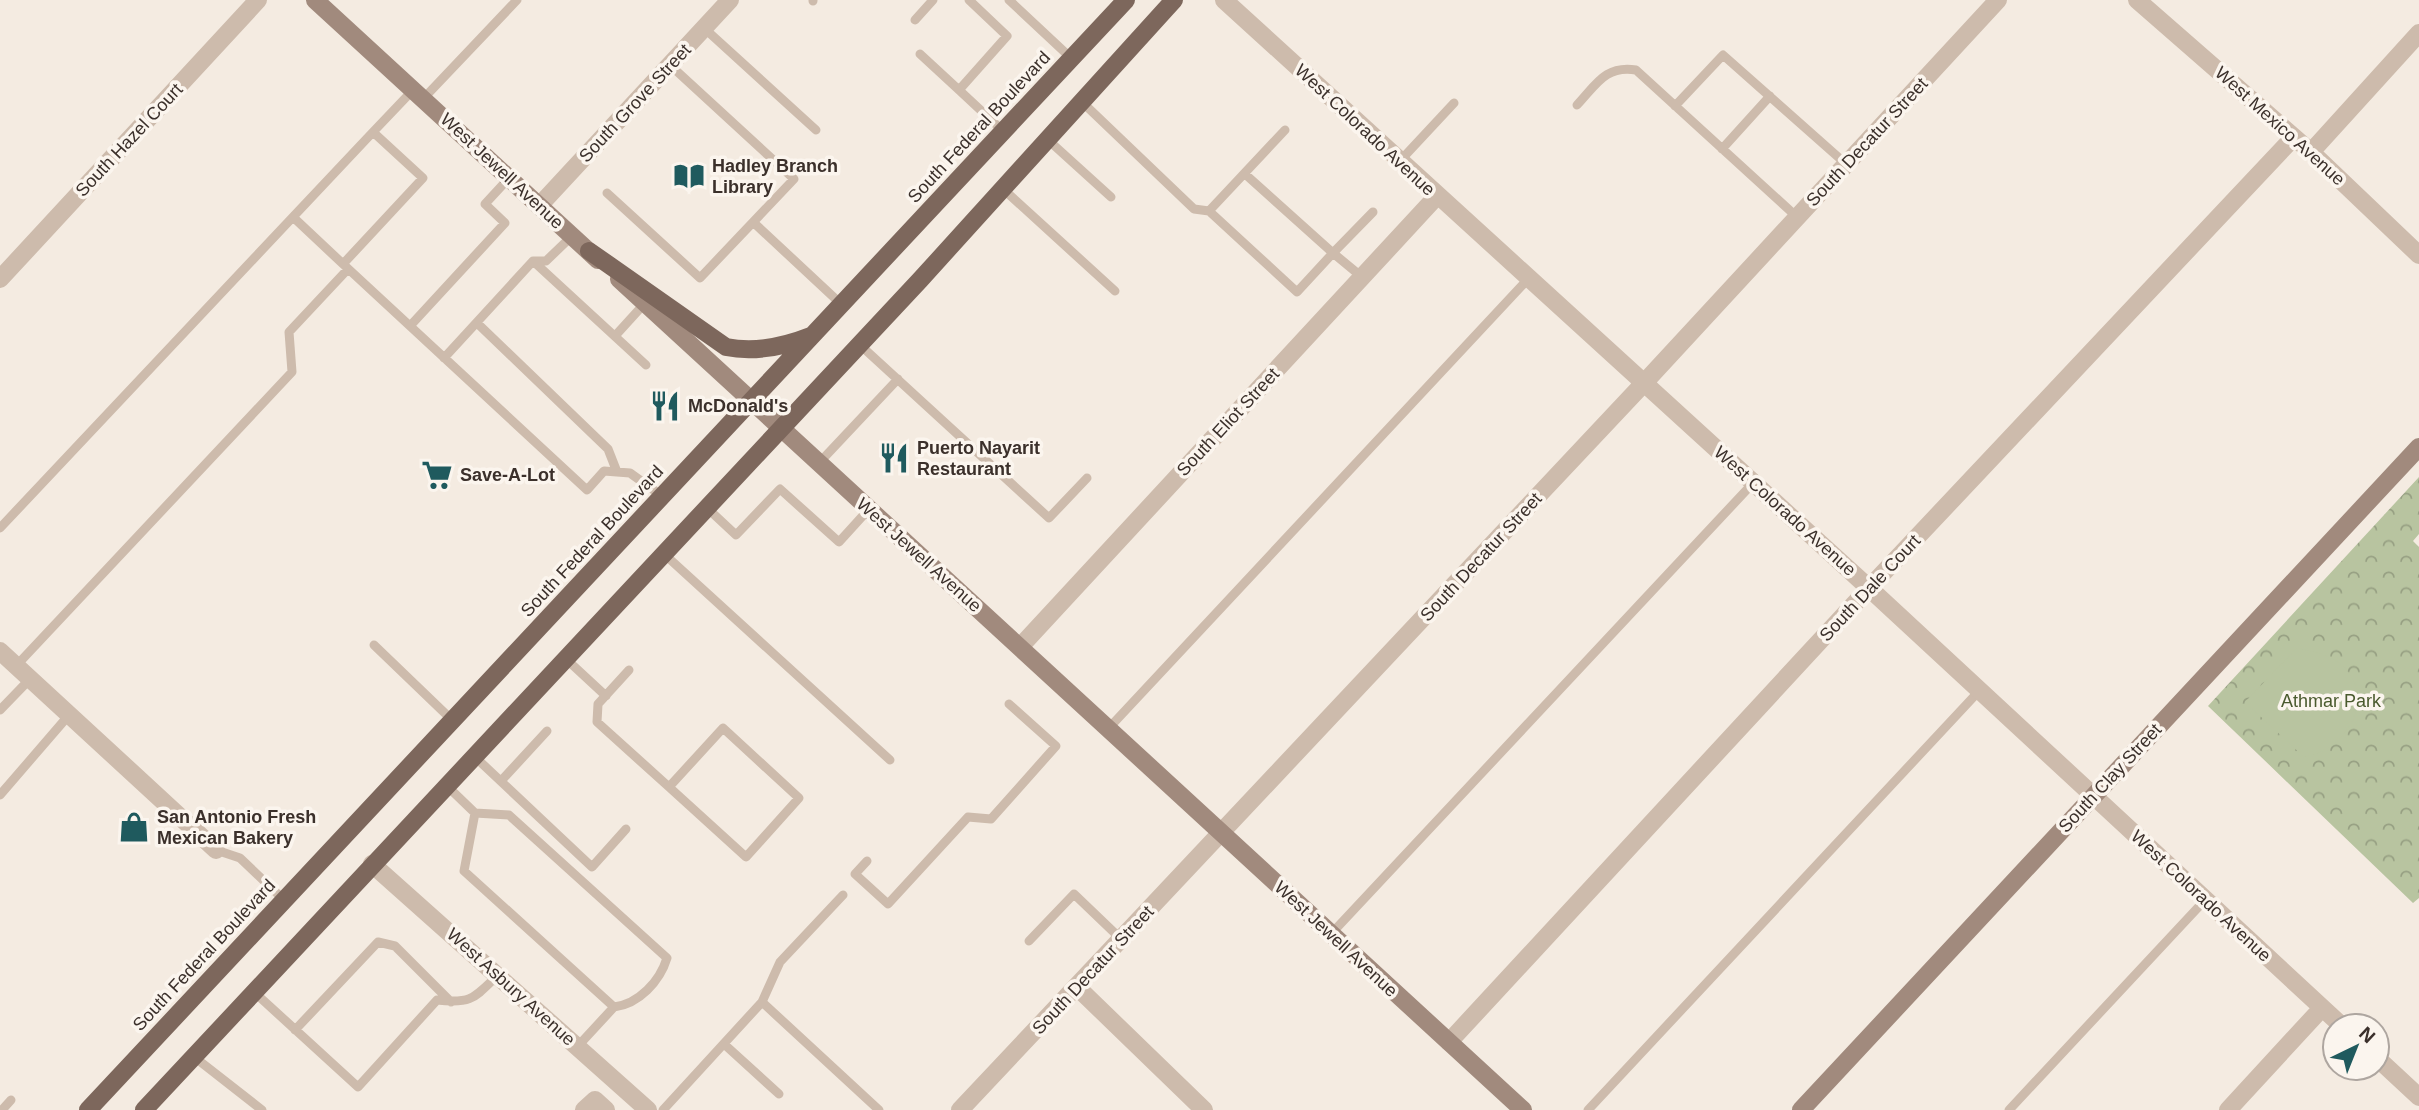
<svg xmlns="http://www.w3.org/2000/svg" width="2419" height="1110" font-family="Arial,sans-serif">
<defs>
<pattern id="park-crowns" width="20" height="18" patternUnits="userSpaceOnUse" patternTransform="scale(1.75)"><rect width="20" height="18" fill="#b8c4a0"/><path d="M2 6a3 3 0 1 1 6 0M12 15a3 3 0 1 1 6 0" fill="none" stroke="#97a083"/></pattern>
</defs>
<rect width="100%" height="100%" fill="#f4ebe1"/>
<path fill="url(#park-crowns)" d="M2419 477V534L2413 541 2419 547V898L2413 903 2208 706Z"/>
<path fill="#b8c4a0" d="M2297 648C2309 651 2323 653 2333 659 2382 689 2350 750 2304 757L2245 702Z"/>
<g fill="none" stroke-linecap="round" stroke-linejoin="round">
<path stroke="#cdbbac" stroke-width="9" d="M813 0V1
M969 0 1007 36 959 90 1003 131
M1009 0 1071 58
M915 20 933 0
M704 28 816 130
M920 54 959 90
M413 90 373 132 423 178 343 264 587 490 604 471 630 473 662 496
M423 99 517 0
M1081 101 1194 209 1209 211 1285 130
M1577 105C1596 85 1605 65 1636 70L1797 217
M1675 106 1723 55 1846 164
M1047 139 1111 197
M1722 149 1770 96
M1399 162 1454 103
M1002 188 1115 291
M607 193 700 278 794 179 670 65
M1209 211 1297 292 1333 253 1245 174
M293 217 343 264
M753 222 841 304
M533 261 646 365
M1362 277 1333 253 1373 212
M477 323 608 449 617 472
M410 326 505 223 485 204 509 178
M615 336 645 303
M859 344 1049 518 1087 478
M444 358 533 261H546L572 236
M819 463 898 379
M706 507 736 535 780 489 839 542 869 509
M0 528 373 132
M663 553 890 760
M374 645 452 720
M565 658 606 696
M16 666 292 372 289 332 348 269
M629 670 598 704 597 722 669 787 723 728 799 798 746 857 669 787
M0 710 30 679
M1108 729 1528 279
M474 756 592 867 626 829
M501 781 547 731
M446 785 475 813 464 871 614 1007 578 1046
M0 795 69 715
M475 813 509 815 667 958C660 981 639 1004 614 1007
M216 850 240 858 284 900
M867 861 855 874 888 904 968 817 991 819 1056 746 1009 704
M1331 934 1754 482
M1029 941 1074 894 1122 940
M253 991 358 1087 437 1000C472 1004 474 998 498 975
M762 1002 879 1110
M295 1030 378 942 395 946 451 1002
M724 1044 779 1094
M193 1056 262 1110
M2 1110 11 1100
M663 1110 762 1002 780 962 843 895
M1588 1110 1980 690
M2009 1110 2205 900"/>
<path stroke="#cdbbac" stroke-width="18" d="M1224 0 1869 588 2342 1026
M2137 0 2311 152 2419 255
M2311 152 2419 33
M539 206 730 0
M0 279 258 0
M1020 647 1437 196
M0 651 216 850
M372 864 648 1110
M1078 988 1204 1110
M1449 1042 1869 588 2294 137
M2377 1058 2419 1097
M584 1110 595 1100 606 1110
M960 1110 1644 383 1998 0
M2228 1110 2322 1008"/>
<path stroke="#a18a7d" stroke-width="18" d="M315 0 598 260
M619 279 1523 1110
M1801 1110 2419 447"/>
<path stroke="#7d675c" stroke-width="18" d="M589 251 726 347C755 353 783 347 811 336
M88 1110 1126 0
M144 1110 920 280 1174 0"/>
</g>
<defs>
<g id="library-bare" transform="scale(2.415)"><path d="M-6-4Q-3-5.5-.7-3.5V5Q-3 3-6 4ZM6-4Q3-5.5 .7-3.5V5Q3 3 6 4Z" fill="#1f5a5e" stroke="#fbf5ee" stroke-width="2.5" paint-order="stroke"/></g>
<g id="restaurant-bare" transform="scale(2.415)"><path d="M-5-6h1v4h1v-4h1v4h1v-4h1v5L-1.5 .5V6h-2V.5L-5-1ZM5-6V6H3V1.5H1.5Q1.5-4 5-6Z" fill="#1f5a5e" stroke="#fbf5ee" stroke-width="2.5" paint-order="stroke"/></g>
<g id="supermarket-bare" transform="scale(2.415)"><path d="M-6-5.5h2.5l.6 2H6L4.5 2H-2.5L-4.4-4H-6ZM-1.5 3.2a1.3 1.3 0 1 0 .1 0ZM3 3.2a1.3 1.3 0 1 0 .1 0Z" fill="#1f5a5e" stroke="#fbf5ee" stroke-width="2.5" paint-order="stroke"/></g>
<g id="shop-bare" transform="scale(2.415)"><path d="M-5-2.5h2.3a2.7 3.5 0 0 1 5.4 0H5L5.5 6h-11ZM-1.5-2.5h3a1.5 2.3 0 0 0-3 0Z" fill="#1f5a5e" stroke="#fbf5ee" stroke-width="2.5" paint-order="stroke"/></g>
</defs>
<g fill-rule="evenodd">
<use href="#library-bare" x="689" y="176"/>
<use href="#restaurant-bare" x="665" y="406"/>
<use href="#restaurant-bare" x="894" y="458"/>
<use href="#supermarket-bare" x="437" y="475"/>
<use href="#shop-bare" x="134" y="827"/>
</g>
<g text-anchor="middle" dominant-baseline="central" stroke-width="7" stroke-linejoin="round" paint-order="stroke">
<g font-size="18" fill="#3b302b" stroke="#fbf5ee">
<text transform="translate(635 103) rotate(-47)">South Grove Street</text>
<text transform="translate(2280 126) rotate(42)">West Mexico Avenue</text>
<text transform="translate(979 127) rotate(-47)">South Federal Boulevard</text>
<text transform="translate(1365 130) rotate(43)">West Colorado Avenue</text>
<text transform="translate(129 140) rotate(-47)">South Hazel Court</text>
<text transform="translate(1867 142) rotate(-47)">South Decatur Street</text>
<text transform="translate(502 171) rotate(43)">West Jewell Avenue</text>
<text transform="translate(1228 422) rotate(-47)">South Eliot Street</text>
<text transform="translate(1785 511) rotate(42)">West Colorado Avenue</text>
<text transform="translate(592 541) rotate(-47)">South Federal Boulevard</text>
<text transform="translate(919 555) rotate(42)">West Jewell Avenue</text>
<text transform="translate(1481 557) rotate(-47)">South Decatur Street</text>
<text transform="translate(1870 588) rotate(-47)">South Dale Court</text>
<text transform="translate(2110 778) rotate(-47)">South Clay Street</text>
<text transform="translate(2201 896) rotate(43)">West Colorado Avenue</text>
<text transform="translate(1336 939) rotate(43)">West Jewell Avenue</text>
<text transform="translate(204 955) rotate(-47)">South Federal Boulevard</text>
<text transform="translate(1093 970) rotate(-47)">South Decatur Street</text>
<text transform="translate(511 987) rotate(42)">West Asbury Avenue</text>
</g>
<g font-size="18" font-weight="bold" fill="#3b302b" stroke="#fbf5ee" text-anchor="start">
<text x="712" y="166">Hadley Branch<tspan x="712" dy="21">Library</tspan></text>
<text x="688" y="406">McDonald's</text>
<text x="917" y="448">Puerto Nayarit<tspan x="917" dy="21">Restaurant</tspan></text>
<text x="460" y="475">Save-A-Lot</text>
<text x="157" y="817">San Antonio Fresh<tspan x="157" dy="21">Mexican Bakery</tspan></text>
</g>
<g font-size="18" fill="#4a5a2e" stroke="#fbf5ee">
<text x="2331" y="701">Athmar Park</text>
</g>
</g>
<g transform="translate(2356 1047) rotate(43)"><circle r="33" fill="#fbf5ee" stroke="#aea6a0" stroke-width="2"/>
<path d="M0-5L12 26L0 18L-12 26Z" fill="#1f5a5e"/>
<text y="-10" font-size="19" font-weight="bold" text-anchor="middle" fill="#3b302b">N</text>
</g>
</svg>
